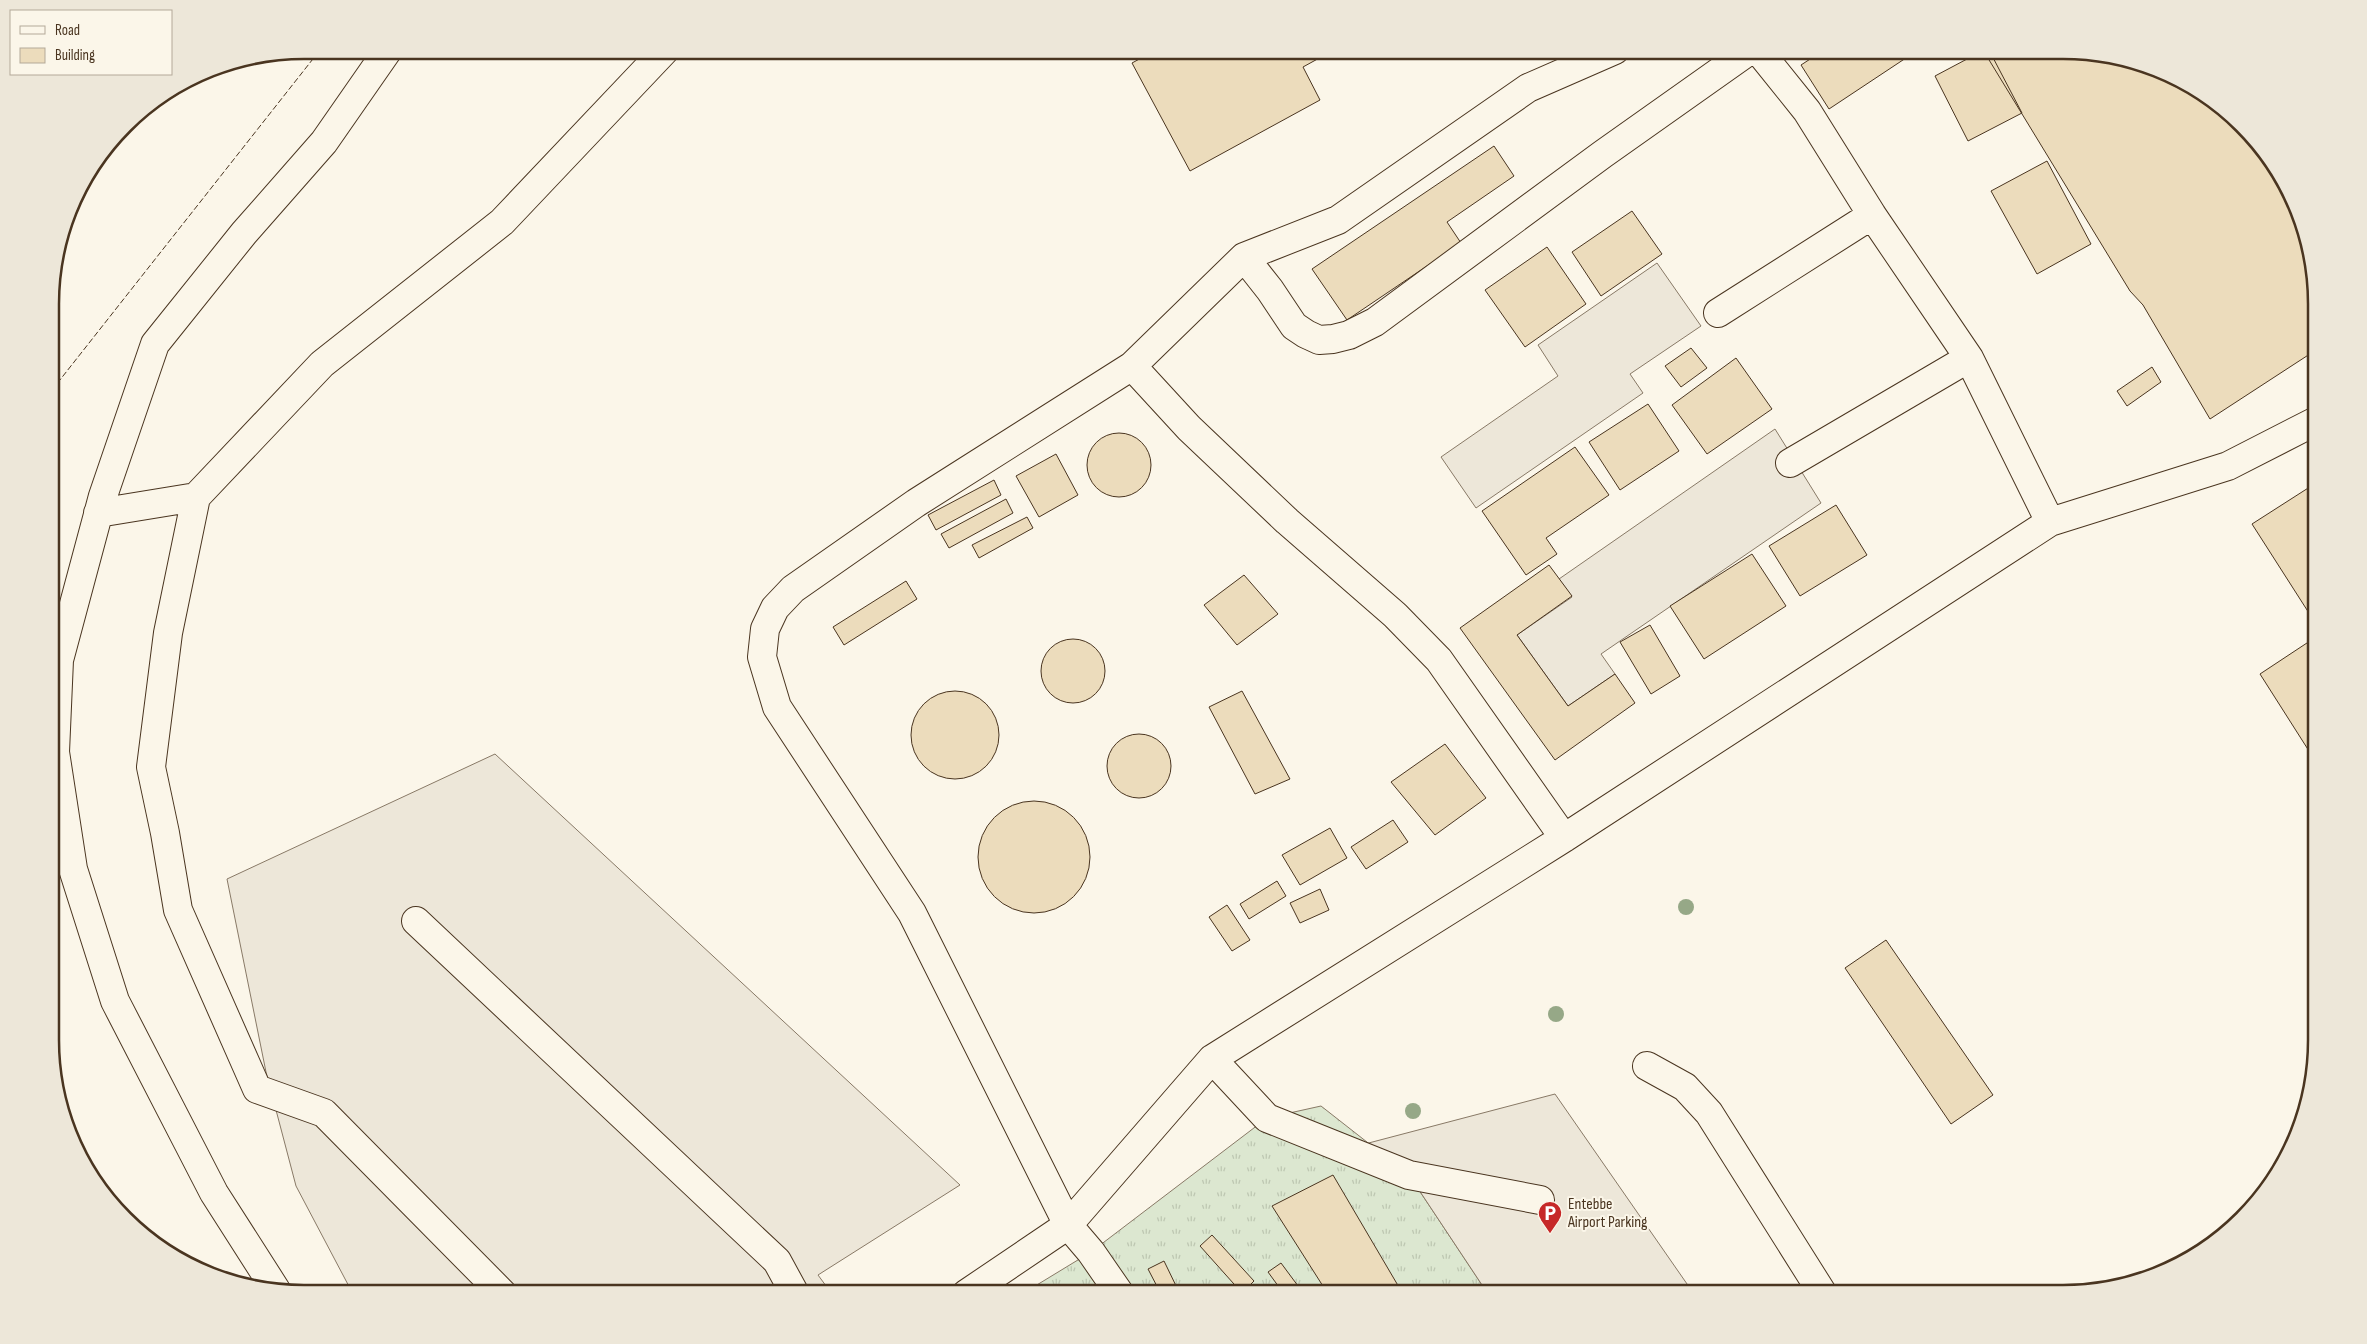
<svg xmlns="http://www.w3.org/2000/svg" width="2367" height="1344" font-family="'Sofia Sans Condensed',sans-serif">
<defs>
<pattern id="grass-tufts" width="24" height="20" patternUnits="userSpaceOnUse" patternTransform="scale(1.25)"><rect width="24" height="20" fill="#dce7d0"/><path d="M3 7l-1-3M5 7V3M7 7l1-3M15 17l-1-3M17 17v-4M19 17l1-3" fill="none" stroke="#bec7b2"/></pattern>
</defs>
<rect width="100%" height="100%" fill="#fbf6e9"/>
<path fill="url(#grass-tufts)" stroke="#887966" d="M1321 1106 1409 1175 1488 1294H1022L1091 1252 1267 1118Z"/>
<path fill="#ede7d9" stroke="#887966" d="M1657 263 1701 326 1630 374 1643 393 1476 508 1441 457 1558 376 1538 345Z
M1775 429 1821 503 1601 654 1615 674 1568 706 1517 635 1572 597 1559 579Z
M495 754 960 1185 818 1275 832 1294H353L296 1186 266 1072 227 879Z
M1555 1094 1694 1294H1488L1409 1175 1361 1145Z"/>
<path fill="#ecdcbc" stroke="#4a3520" d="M1156 50H1332V51L1303 67 1320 100 1190 171 1132 63Z
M1824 50H1918L1829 109 1801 65Z
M1983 50H2063L2129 59 2190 84 2231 113 2274 163 2304 223 2316 287V350L2210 419 2143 305 2130 291Z
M1984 50H1989L2022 113 1968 141 1935 76Z
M1494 146 1514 176 1447 222 1461 243 1347 320 1312 269Z
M2047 161 2091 244 2037 274 1991 191Z
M1632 211 1662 254 1601 296 1572 252Z
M1547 247 1586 304 1525 347 1485 290Z
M1691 348 1707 368 1681 387 1665 366Z
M1736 358 1772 409 1707 454 1672 405Z
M2152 367 2161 382 2127 406 2117 391Z
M1648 404 1679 451 1620 490 1589 442Z
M1087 465a32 32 0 1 1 64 0a32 32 0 1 1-64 0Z
M1575 447 1609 495 1546 538 1557 554 1526 575 1482 511Z
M1056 454 1078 495 1039 517 1016 476Z
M994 480 1001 495 936 530 928 515Z
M2316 483V624L2252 524Z
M1006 499 1013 513 949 548 941 534Z
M1836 505 1867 555 1800 596 1769 546Z
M1027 517 1033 528 979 558 972 545Z
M1752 554 1786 606 1704 659 1670 606Z
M1549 565 1572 596 1517 635 1568 706 1615 674 1635 703 1555 760 1460 628Z
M1244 575 1278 614 1237 645 1204 605Z
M906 581 917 599 844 645 833 627Z
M1650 625 1680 676 1651 694 1620 642Z
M2316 637V762L2260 674Z
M1041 671a32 32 0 1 1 64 0a32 32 0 1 1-64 0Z
M1242 691 1290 779 1255 794 1209 707Z
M911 735a44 44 0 1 1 88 0a44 44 0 1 1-88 0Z
M1107 766a32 32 0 1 1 64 0a32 32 0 1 1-64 0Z
M1445 744 1486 798 1435 835 1391 782Z
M978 857a56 56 0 1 1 112 0a56 56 0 1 1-112 0Z
M1393 820 1408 842 1366 869 1351 847Z
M1330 828 1347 858 1300 885 1282 855Z
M1277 881 1286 896 1249 919 1240 904Z
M1320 889 1329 910 1300 923 1290 903Z
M1227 905 1250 940 1232 951 1209 917Z
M1886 940 1993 1095 1951 1124 1845 968Z
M1333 1175 1403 1294H1328L1272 1206Z
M1212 1235 1254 1281 1242 1293 1200 1246Z
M1164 1261 1180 1294H1161L1148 1269Z
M1281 1263 1304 1294H1284L1268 1272Z"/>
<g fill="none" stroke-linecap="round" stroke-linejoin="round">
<g stroke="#4a3520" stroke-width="30">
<path id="minor" d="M1758 50 1807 111 1872 215 1969 358 2050 522
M1244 257 1270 290 1294 326 1306 334 1319 340 1333 339 1349 335 1375 322 1603 154 1750 50
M1718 313 1872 215
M1132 366 1189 428 1287 521 1395 615 1439 660 1564 838
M1790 463 1969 358
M98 513 196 497
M416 921 777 1261 795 1294
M1212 1059 1267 1118 1409 1175 1540 1200
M1647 1066 1685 1087 1709 1113 1823 1294
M276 1290 214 1193 115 1001 73 869 55 752 59 660 103 496 155 344 244 233 324 142 388 50
M503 1294 324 1113 257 1089 178 910 165 833 151 767 168 633 196 497 322 364 502 222 665 50
M966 1294 1068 1225 1212 1059 1564 838 2050 522 2228 466 2316 421
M1120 1294 1091 1252 1068 1225 912 913 777 707 762 657 765 629 775 608 793 589 916 503 1132 366 1244 257 1338 220 1528 88 1615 50"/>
</g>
<use href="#minor" stroke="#fbf6e9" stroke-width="28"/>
<path stroke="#4a3520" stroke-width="1" stroke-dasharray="6 2.5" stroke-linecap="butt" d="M52 390 320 50"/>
</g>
<g fill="#96a887">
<circle cx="1686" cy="907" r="8"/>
<circle cx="1556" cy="1014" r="8"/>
<circle cx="1413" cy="1111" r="8"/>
</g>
<defs>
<g id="parking-pin" transform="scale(1.25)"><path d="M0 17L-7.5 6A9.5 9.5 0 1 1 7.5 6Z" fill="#c62828" stroke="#fbf6e9"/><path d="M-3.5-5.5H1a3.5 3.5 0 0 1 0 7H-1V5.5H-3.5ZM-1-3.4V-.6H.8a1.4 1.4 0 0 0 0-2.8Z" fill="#fff"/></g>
</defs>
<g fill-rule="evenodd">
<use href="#parking-pin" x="1550" y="1213"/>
</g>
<g text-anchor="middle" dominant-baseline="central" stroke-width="4" stroke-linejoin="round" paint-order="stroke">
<g font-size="16" fill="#4a3520" stroke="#fbf6e9" text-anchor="start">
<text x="1568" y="1204">Entebbe<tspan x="1568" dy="18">Airport Parking</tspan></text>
</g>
</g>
<path d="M0 0H2367V1344H0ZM304 59H2063A245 245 0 0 1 2308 304V1040A245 245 0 0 1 2063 1285H304A245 245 0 0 1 59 1040V304A245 245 0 0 1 304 59Z" fill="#ede7d9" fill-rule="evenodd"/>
<path fill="none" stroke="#4a3520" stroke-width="2.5" d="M304 59H2063A245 245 0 0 1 2308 304V1040A245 245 0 0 1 2063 1285H304A245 245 0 0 1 59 1040V304A245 245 0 0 1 304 59Z"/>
<rect x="10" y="10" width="162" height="65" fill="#fbf6e9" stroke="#b4a999"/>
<rect x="20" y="26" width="25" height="8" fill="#fbf6e9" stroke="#b4a999"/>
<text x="55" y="35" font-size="15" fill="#4a3520">Road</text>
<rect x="20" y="48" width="25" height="15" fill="#ecdcbc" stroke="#b4a999"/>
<text x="55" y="60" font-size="15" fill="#4a3520">Building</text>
</svg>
